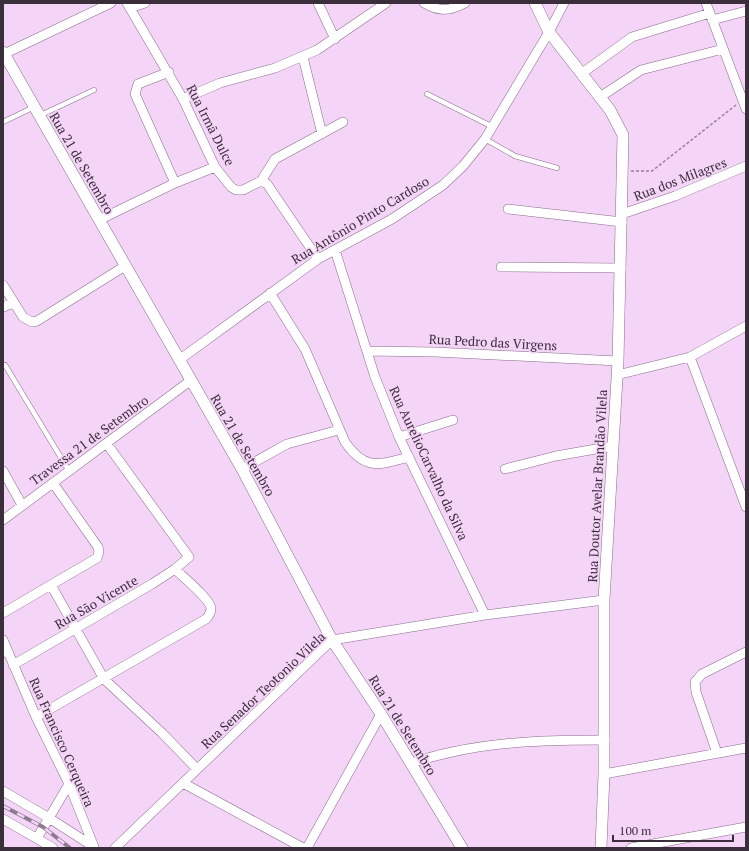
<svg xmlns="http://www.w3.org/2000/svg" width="749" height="851" font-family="'PT Serif',serif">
<rect width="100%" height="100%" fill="#f5d5f7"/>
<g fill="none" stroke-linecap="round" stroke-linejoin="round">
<g stroke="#896c8b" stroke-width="5.5">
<path id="service" d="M427 94 493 127
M41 115 94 90
M3 122 34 107
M485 139 515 156 557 168
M5 365 69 471"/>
</g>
<g stroke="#896c8b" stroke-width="10">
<path id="minor" d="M127 3 183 99 215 167 231 187 236 190H243L261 181 267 184 318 259
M318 3 335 39
M424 3C439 12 450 11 465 3
M706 3 746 109
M130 8 145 3
M712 20 746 11
M4 54 111 3
M303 57 322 134
M169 72 138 84 135 94 175 183
M581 74 632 37 710 13
M600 97 641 70 723 49
M183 99 220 83 275 68 317 50 386 3
M261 181 275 159 343 122
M508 209 622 222
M622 214 675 196 746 166
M99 220 175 183 215 167
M335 250 375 377 399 437 485 615
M501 267 621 268
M3 285 23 317 32 322 37 321 125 266
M270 293 305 349 345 442C365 471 379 465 409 457
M3 307 13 303
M367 351 435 352 618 361
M690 357 746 507
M179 360 318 259 392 219 443 185 463 166 485 139 549 32 564 3
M617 375 690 357 746 326
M399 437 453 420
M242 469 287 444 339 430
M505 469 556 456 613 446
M3 471 22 505
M3 520 190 381
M51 585 104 679 162 733 197 769
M3 613 97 558 99 552 98 547 53 483
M3 640 9 654
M3 651 9 654 36 717 69 784 94 847
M13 665 152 584 175 569 189 557 107 444
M36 717 206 619C209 616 211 613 211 608 210 599 183 577 175 569
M717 753 696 692 695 682 702 674 746 652
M411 763C424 759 438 755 452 752 502 741 553 740 605 740
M604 774 746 748
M183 783 303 848
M3 791 49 818 69 784
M3 819 53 848
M37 838 49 818 94 847
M115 848 332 640 485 615 604 600
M307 848 381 714
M631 848 746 827"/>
</g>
<g stroke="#896c8b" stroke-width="12">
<path id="tertiary" d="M535 3 549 32 610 110 623 135 618 361 604 600V774L601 848
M3 52 242 469 332 640 381 714 462 848"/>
</g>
<path stroke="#968198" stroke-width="1.5" stroke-dasharray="3 2" stroke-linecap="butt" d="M631 171H652L736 105"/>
<use href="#service" stroke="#fff" stroke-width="4.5"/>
<use href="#minor" stroke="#fff" stroke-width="9"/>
<use href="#tertiary" stroke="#fff" stroke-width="11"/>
<g stroke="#8f7a91" stroke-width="4">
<path id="rail" d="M3 806 43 827 70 848"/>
</g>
<use href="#rail" stroke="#f5d5f7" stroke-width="2.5" stroke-dasharray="8" stroke-linecap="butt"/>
</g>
<g text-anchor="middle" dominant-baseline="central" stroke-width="3.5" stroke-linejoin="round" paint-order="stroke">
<g font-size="13" fill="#3a2e3b" stroke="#f5d5f7">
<text transform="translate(211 125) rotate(63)">Rua Irmã Dulce</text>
<text transform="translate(82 163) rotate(60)">Rua 21 de Setembro</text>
<text transform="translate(680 179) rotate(-21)">Rua dos Milagres</text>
<text transform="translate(360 220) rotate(-31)">Rua Antônio Pinto Cardoso</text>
<text transform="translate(493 342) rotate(3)">Rua Pedro das Virgens</text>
<text transform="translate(89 440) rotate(-36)">Travessa 21 de Setembro</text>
<text transform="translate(243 445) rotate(60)">Rua 21 de Setembro</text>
<text transform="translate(429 463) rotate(65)">Rua AurelioCarvalho da Silva</text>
<text transform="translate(597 486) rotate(-87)">Rua Doutor Avelar Brandão Vilela</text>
<text transform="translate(96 602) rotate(-30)">Rua São Vicente</text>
<text transform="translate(263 690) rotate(-43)">Rua Senador Teotonio Vilela</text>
<text transform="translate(403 725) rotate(58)">Rua 21 de Setembro</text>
<text transform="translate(62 742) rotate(66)">Rua Francisco Cerqueira</text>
</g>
</g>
<rect width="749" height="851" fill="none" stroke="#3a2e3b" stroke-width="8"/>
<path d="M613 835v6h120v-6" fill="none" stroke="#3a2e3b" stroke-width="2"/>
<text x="619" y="835" font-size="12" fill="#3a2e3b" stroke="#f5d5f7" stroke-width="3" paint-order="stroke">100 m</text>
</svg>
